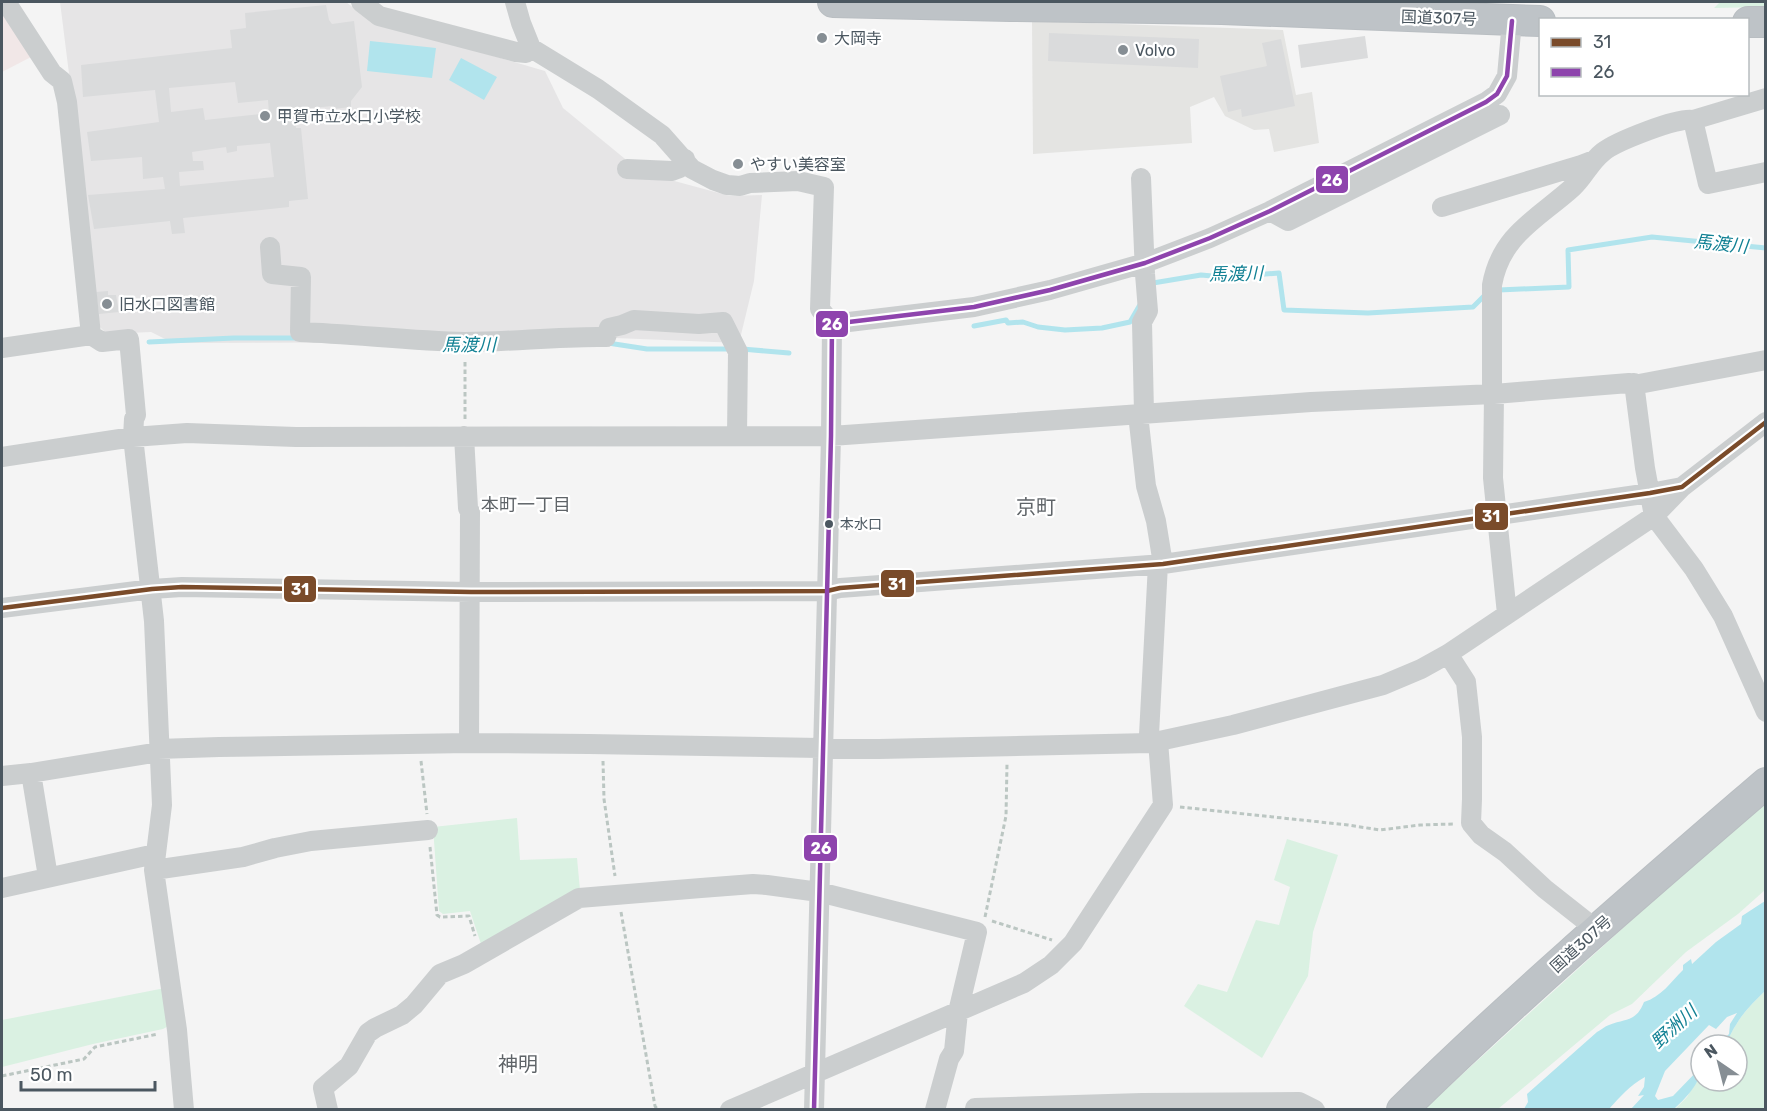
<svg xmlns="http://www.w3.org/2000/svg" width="1767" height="1111" font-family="Rubik,'Noto Sans JP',sans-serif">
<rect width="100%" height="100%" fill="#f4f4f4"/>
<path fill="#e4e4e2" d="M1032 21 1283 30 1296 95 1312 92 1319 143 1274 152 1269 129 1254 130 1225 116 1214 97 1190 107 1192 143 1033 154Z"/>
<path fill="#e6e5e6" d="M60 2H346L369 20 545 71 563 108 641 172 730 196 762 195 754 281 739 343 590 337 462 342 173 343 151 332 107 334 96 323 82 177Z"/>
<path fill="#f1e7e7" d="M2 5 33 56 2 72Z"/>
<path fill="#daf1e2" d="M1720 2H1765V7L1714 8Z
M1765 802V890L1738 914 1686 952 1632 1004 1610 1015 1498 1109 1423 1110 1656 898Z
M517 818 520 860 577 858 580 890 482 947 470 911 443 914 439 911 433 827Z
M1287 839 1338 855 1313 932 1308 976 1262 1058 1184 1006 1198 984 1227 992 1256 920 1279 925 1290 887 1274 880Z
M165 988 172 1024 163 1029 93 1044 2 1067V1020Z
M1765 991V1109L1674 1110 1687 1097 1701 1074V1081H1737V1045H1722C1731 1037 1730 1034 1736 1025 1743 1012 1755 1001 1765 991Z"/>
<path fill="#b1e4ed" d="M370 41 436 48 432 78 367 71Z
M461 58 497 77 484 100 449 80Z
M1765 901V991C1755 1001 1743 1012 1736 1025 1730 1034 1731 1037 1722 1045H1718L1729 1034 1730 1024 1737 1013 1727 1017 1716 1029 1709 1025 1665 1071 1655 1096 1658 1100 1673 1096 1701 1067C1701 1083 1685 1099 1674 1109H1631L1644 1095 1638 1096 1644 1087 1645 1077C1630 1085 1620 1097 1609 1109H1524L1528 1102 1527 1094 1597 1032C1601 1030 1605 1026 1609 1025 1627 1018 1636 1022 1644 1002 1661 997 1671 982 1683 970V965L1691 959 1692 964 1716 942 1741 924 1742 916Z"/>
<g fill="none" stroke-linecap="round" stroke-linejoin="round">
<path stroke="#b1e4ed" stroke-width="5" d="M1152 285 1153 283 1201 275 1224 277 1279 273 1284 310 1368 313 1473 307 1485 295
M1499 290 1569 287 1568 250 1652 237 1766 248
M974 326 1006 320 1008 323 1023 322 1038 327 1065 330 1102 328 1130 322 1141 303
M149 342 234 338H299
M608 343 647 349H730
M742 349 789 353"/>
</g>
<path fill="#dadbdc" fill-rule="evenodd" d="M326 5 329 20 332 24 354 21 362 87 351 101V107L333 109 332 106 293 110 296 128H301L308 199 289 201V207L183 218 185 233 172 234 170 221 94 229 88 195 165 189 163 177 143 179 142 157 91 161 87 132 159 122 155 90 83 97 81 65 232 48 230 30 246 28 245 13ZM235 82 238 103 268 100 269 113 205 120 203 108 171 112 169 88ZM270 143 274 177 180 186 179 172 204 170 203 161H193L192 152 226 147 227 153 237 151V146Z
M1049 33 1199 39 1198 68 1048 61Z
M1365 36 1368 58 1301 68 1298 45Z
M1281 39 1295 106 1242 117 1241 109 1228 112 1220 76 1267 66 1262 43Z
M108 291V295H116L119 312 99 314 96 292Z"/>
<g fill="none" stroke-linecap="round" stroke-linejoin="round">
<g stroke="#b9bec2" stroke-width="32">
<path id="highway" d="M833 2 1010 6 1222 9 1540 21
M1748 22H1766
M1402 1110C1518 996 1642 890 1766 783"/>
</g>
<path stroke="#bbc6c2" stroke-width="3" stroke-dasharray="4.5 3" stroke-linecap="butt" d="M465 419V360
M421 761 427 814
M603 761 604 799 615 876
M1180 807 1348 825 1380 830 1420 825 1453 824
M430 847 437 915 440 917 469 916 475 936
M621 912 655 1106 658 1110
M985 917 1006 816 1007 764
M992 921 1052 940
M2 1076 84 1059 95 1047 158 1034"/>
<path stroke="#cbcecf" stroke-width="20" d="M6 2 52 73 62 81 67 102 91 335 102 342 129 339 136 415 134 419 133 437 154 621 162 805 154 870 177 1030 184 1110
M361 2 379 16 516 52 526 53 531 48
M515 2 521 23 531 48 598 89 662 135 692 169 713 180 727 185 740 186 750 183 798 181 824 187 820 309 832 324
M1693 120 1708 184 1766 172
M627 169 672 171 680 168 685 159
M1141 178 1145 274 1148 311 1142 322 1144 413
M1442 207 1581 165 1594 160
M1270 211 1288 221 1500 115
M270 247 272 274 301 277 300 332C355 334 410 341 465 342 512 342 559 336 606 337L609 328 622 325 634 320 699 324 723 322 738 352 737 435
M2 348 91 335
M1634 383 1645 468 1654 516 1694 569 1723 616 1766 712
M1138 414 1146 486 1156 521 1163 564
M464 436 468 508 470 512 469 743
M2 457 133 437 187 433 296 437 831 436 1311 402 1494 394 1629 383 1639 384 1766 360
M2 608 152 589 182 587 471 592 827 591 840 588 1163 564 1650 493 1682 487 1766 422
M1507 614 1493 478 1494 394 1492 388V285C1501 234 1539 218 1573 187 1584 177 1590 162 1603 152 1615 142 1680 116 1693 120L1766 98
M1448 654 1466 682 1472 737V799L1471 823 1481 835 1505 852 1545 889 1597 930
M1150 743 1149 735 1158 564
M158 749 219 747 469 743 589 744 879 749 1150 743 1233 725 1383 685 1421 669 1448 654 1654 516 1682 487
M31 773 48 877
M2 776 31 773 159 752
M154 870 243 857 275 848 311 841 428 830
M2 888 155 854
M975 1108 1142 1103 1299 1102 1315 1110
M328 1110 323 1088 349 1066 368 1033 375 1028 402 1015 414 1005 440 974 464 964 579 898 701 888 753 884 767 885 819 892 977 932 958 1012 954 1051 949 1059 935 1110
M730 1110 1024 983 1051 965 1073 943 1163 805 1158 741
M814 1110 831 436 832 324 974 307 1050 290 1145 263 1210 238 1270 211 1486 102 1497 94 1507 76 1512 21"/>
<use href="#highway" stroke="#bec3c7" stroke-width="30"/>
<g stroke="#fff" stroke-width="9">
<path id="bus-1" d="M2 608 152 589 182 587 471 592 827 591 840 588 1163 564 1650 493 1682 487 1766 422"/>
</g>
<g stroke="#fff" stroke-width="9">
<path id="bus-2" d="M814 1110 831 436 832 324 974 307 1050 290 1145 263 1210 238 1270 211 1486 102 1497 94 1507 76 1512 21"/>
</g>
<use href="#bus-1" stroke="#7a4b2a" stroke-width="4.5"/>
<use href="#bus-2" stroke="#8e44ad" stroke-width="4.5"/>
</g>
<g fill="#868e94" stroke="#fff" stroke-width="2">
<circle cx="822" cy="38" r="6"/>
<circle cx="1123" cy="50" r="6"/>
<circle cx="265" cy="116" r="6"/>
<circle cx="738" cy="164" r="6"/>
<circle cx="107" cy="304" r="6"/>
</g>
<circle fill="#4b5760" stroke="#fff" stroke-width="2" cx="829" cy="524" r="5"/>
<g text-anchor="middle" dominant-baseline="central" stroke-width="4.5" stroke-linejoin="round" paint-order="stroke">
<g font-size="14" fill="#4b5760" stroke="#fff" text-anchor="start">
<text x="840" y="524">本水口</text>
</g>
<g font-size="16" fill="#4b5760" stroke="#fff">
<text transform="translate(1439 18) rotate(2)">国道307号</text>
<text transform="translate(1581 944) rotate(-42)">国道307号</text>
</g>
<g font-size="16" fill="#4b5760" stroke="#fff" text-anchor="start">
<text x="834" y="38">大岡寺</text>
<text x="1135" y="50">Volvo</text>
<text x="277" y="116">甲賀市立水口小学校</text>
<text x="750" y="164">やすい美容室</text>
<text x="119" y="304">旧水口図書館</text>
</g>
<g font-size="18" font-style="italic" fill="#128194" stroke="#fff">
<text transform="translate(1721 244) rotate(6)">馬渡川</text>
<text transform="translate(1236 274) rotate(-1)">馬渡川</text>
<text x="469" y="345">馬渡川</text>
<text transform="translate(1674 1027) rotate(-42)">野洲川</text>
</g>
<g font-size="18" fill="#5f6468" stroke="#fff">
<text x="526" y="505">本町一丁目</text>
</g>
<g font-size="20" fill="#5f6468" stroke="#fff">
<text x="1036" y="507">京町</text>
<text x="518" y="1064">神明</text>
</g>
</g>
<g stroke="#fff" stroke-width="2">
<rect x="1315" y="165" width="34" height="29" rx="6" fill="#8e44ad"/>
<rect x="815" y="310" width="34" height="28" rx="6" fill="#8e44ad"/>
<rect x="1474" y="502" width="35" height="29" rx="6" fill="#7a4b2a"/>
<rect x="880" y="569" width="35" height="29" rx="6" fill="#7a4b2a"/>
<rect x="283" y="575" width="34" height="28" rx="6" fill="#7a4b2a"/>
<rect x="803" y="834" width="35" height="28" rx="6" fill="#8e44ad"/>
</g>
<g font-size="16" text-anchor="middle" font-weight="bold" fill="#fff">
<text x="1332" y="186">26</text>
<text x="832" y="330">26</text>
<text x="1491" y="522">31</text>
<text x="897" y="590">31</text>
<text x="300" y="595">31</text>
<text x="821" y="854">26</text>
</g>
<rect width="1767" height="1111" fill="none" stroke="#4b5760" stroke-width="6"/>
<rect x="1539" y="18" width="210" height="78" fill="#ffffff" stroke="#b7bcbf" stroke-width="1.5"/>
<rect x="1551" y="38" width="30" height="9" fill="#7a4b2a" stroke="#b7bcbf" stroke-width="1.5"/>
<text x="1593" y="48" font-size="18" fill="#4b5760">31</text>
<rect x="1551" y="68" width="30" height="9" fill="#8e44ad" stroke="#b7bcbf" stroke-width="1.5"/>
<text x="1593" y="78" font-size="18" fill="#4b5760">26</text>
<g transform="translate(1719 1063) rotate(325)"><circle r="28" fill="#ffffff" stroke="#b7bcbf" stroke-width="1.5"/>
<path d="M0-4.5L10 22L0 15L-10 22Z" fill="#868e94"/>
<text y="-9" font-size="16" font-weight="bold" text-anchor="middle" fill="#4b5760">N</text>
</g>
<path d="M21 1081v9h134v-9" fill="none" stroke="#4b5760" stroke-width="3"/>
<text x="30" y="1081" font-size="18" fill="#4b5760" stroke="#ffffff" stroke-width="4.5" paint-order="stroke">50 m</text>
</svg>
